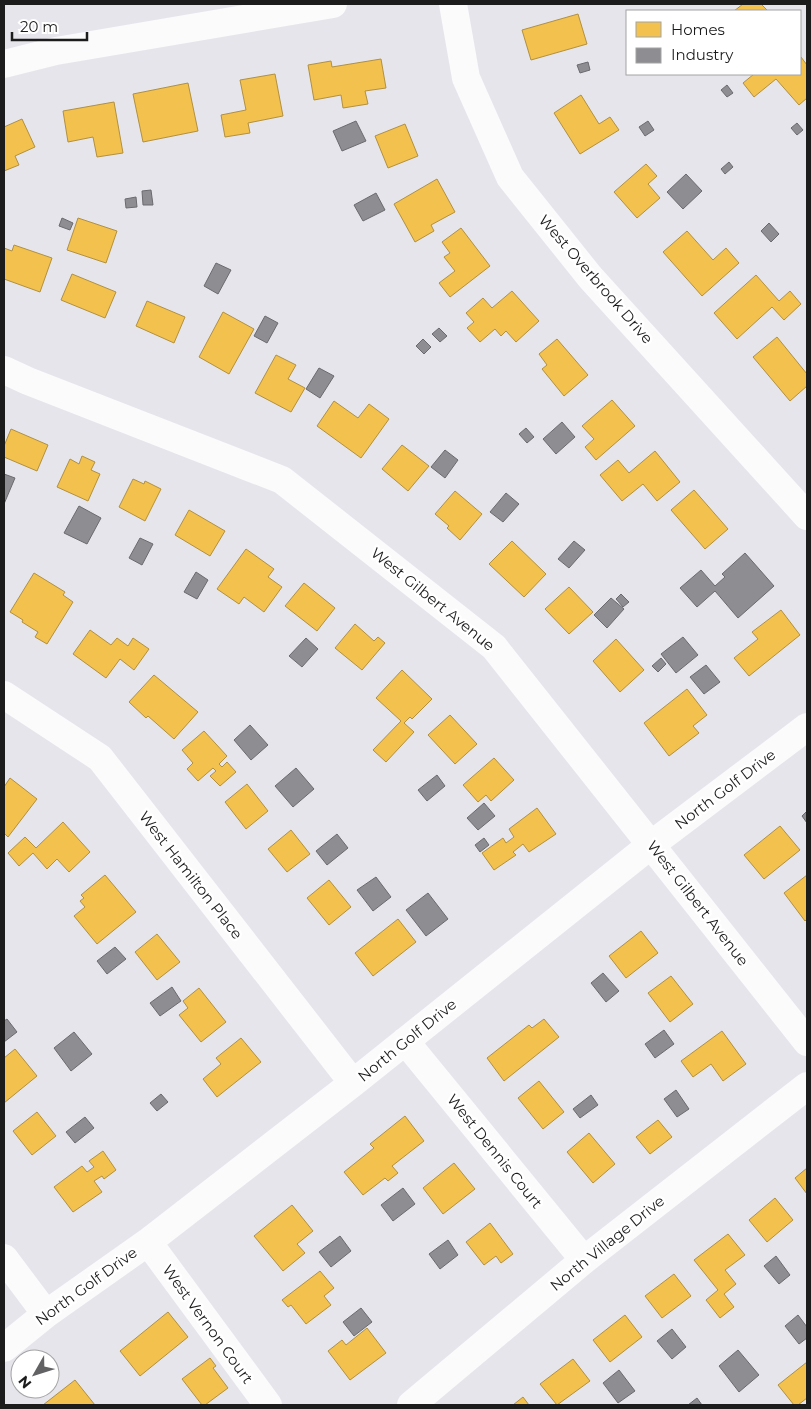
<svg xmlns="http://www.w3.org/2000/svg" width="811" height="1409" font-family="Montserrat,sans-serif">
<rect width="100%" height="100%" fill="#e5e5eb"/>
<path fill="#f2c14e" stroke="#b2903f" d="M743 4H761L768 11H734Z
M578 14 587 44 531 60 522 30Z
M801 57 807 65V98L799 105 776 79 754 97 743 83 754 74H800Z
M381 59 386 88 365 91 368 104 343 108 341 95 314 100 308 65 331 61 332 67Z
M275 74 283 116 248 123 250 133 225 137 221 115 246 110 240 80Z
M188 83 198 131 143 142 133 94Z
M581 95 599 124 610 117 619 130 580 154 554 113Z
M114 102 123 153 97 157 93 137 68 142 63 111Z
M22 119 35 147 15 156 19 165 4 171V127Z
M405 124 418 156 388 168 375 136Z
M646 164 657 176 648 184 660 198 637 218 614 192Z
M437 179 455 212 431 225 434 231 415 242 394 204Z
M78 218 117 231 106 263 67 250Z
M461 228 490 266 450 297 439 283 455 271 444 257 450 253 442 242Z
M687 231 713 260 726 248 739 263 702 296 663 252Z
M14 245 52 258 40 292 4 279V248L12 251Z
M72 274 116 292 105 318 61 300Z
M756 275 779 301 790 291 801 304 784 320 772 307 737 339 714 313Z
M512 291 539 321 516 342 506 331 501 336 495 329 480 342 467 328 474 322 466 313 483 298 492 308Z
M147 301 185 317 174 343 136 326Z
M223 312 254 329 229 374 199 357Z
M777 337 807 374V386L790 401 753 357Z
M557 339 588 375 564 396 542 369 547 365 539 354Z
M276 355 296 365 288 379 305 388 291 412 255 393Z
M612 400 635 426 596 460 585 447 594 439 582 426Z
M334 401 358 418 369 404 389 419 361 458 317 426Z
M11 429 48 445 37 471 4 457V446Z
M402 445 429 466 408 491 382 469Z
M655 451 680 482 657 501 643 484 622 501 600 475 618 460 629 473Z
M82 456 95 462 91 470 100 474 88 501 57 487 70 459 79 464Z
M133 479 144 484 145 481 161 489 145 521 119 507Z
M694 490 728 529 705 549 671 510Z
M455 491 482 514 460 540 447 528 449 526 435 514Z
M189 510 225 531 210 556 175 535Z
M512 541 546 574 524 597 489 564Z
M246 549 274 569 268 577 282 587 264 612 244 597 239 604 217 589Z
M34 573 65 592 63 595 73 602 47 644 35 637 38 632 22 622 23 620 10 612Z
M304 583 335 608 317 631 285 606Z
M569 587 593 612 569 634 545 609Z
M781 610 800 635 749 676 734 658 758 639 752 632Z
M355 624 374 641 378 637 385 643 362 670 335 648Z
M90 630 111 645 117 638 128 646 133 638 149 649 134 670 120 659 106 678 73 654Z
M616 639 644 670 620 692 593 661Z
M402 670 432 699 412 719 410 717 404 723 414 732 386 762 373 750 401 721 376 698Z
M154 675 198 712 174 739 148 716 146 718 129 702Z
M687 689 707 715 693 726 699 733 669 756 644 723Z
M450 715 477 744 455 764 428 735Z
M204 731 227 756 219 764 222 767 227 762 236 772 220 786 210 776 216 771 213 768 198 781 187 769 193 763 182 750Z
M494 758 514 780 491 801 486 795 478 802 463 785Z
M10 778 37 799 8 837 4 833V787Z
M247 784 268 811 246 829 225 802Z
M537 808 556 834 529 852 523 844 513 852 516 855 494 870 482 853 503 838 506 843 514 837 509 829Z
M63 822 90 852 69 872 57 859 47 869 33 853 19 866 8 853 25 837 36 848Z
M780 826 800 850 764 879 744 855Z
M291 830 310 854 287 872 268 849Z
M105 875 136 912 97 944 74 916 85 907 80 901 84 898 81 895Z
M807 875V919L805 921 784 893Z
M329 880 351 907 329 925 307 898Z
M398 919 416 942 373 976 355 953Z
M641 931 658 953 626 978 609 956Z
M157 934 180 962 157 980 135 952Z
M671 976 693 1004 670 1022 648 993Z
M199 988 226 1022 201 1042 179 1015 188 1008 183 1001Z
M544 1019 559 1037 504 1081 487 1058 529 1025 532 1028Z
M722 1031 746 1064 723 1081 711 1064 693 1077 681 1061Z
M241 1038 261 1062 217 1097 203 1079 221 1064 216 1058Z
M15 1049 37 1076 4 1103V1058Z
M539 1081 564 1112 543 1129 518 1098Z
M37 1112 56 1136 32 1155 13 1131Z
M405 1116 424 1141 392 1166 398 1173 388 1181 385 1178 363 1195 344 1172 374 1148 370 1144Z
M658 1120 672 1137 650 1154 636 1137Z
M589 1133 615 1164 593 1183 567 1152Z
M103 1151 116 1170 104 1179 102 1176 94 1181 102 1192 73 1212 54 1187 82 1166 87 1172 94 1167 89 1161Z
M454 1163 475 1189 443 1214 423 1188Z
M807 1168V1194L795 1178Z
M775 1198 793 1220 767 1242 749 1220Z
M292 1205 313 1231 297 1244 305 1253 283 1271 254 1236Z
M490 1223 513 1254 501 1263 496 1256 484 1265 466 1242Z
M728 1234 745 1255 725 1270 736 1284 724 1294 734 1307 720 1318 706 1300 718 1290 694 1260Z
M320 1271 334 1288 324 1296 331 1305 306 1324 291 1305 288 1307 282 1300Z
M674 1274 691 1296 662 1318 645 1296Z
M168 1312 188 1337 140 1376 120 1351Z
M625 1315 642 1337 610 1362 593 1340Z
M367 1328 386 1353 350 1380 328 1351 342 1340 346 1345Z
M210 1358 216 1366 213 1368 228 1388 205 1405H202L182 1379Z
M573 1359 590 1381 557 1405 540 1384Z
M807 1362V1398L798 1405H794L778 1385Z
M75 1380 95 1405H43Z
M523 1397 529 1405H513Z"/>
<path fill="#8d8d92" stroke="#6b6b6f" d="M588 62 590 70 580 73 577 65Z
M727 85 733 93 727 97 721 90Z
M356 121 366 141 342 151 333 131Z
M648 121 654 130 645 136 639 127Z
M797 123 803 130 797 135 791 128Z
M729 162 733 167 725 174 721 169Z
M686 174 702 191 683 209 667 192Z
M151 190 153 205H143L142 191Z
M376 193 385 210 363 221 354 205Z
M136 197 137 207 126 208 125 199Z
M62 218 73 223 70 230 59 226Z
M769 223 779 234 771 242 761 231Z
M216 263 231 270 218 294 204 286Z
M265 316 278 323 267 343 254 336Z
M439 328 447 336 440 342 432 334Z
M423 339 431 347 424 354 416 346Z
M319 368 334 376 320 398 306 389Z
M562 422 575 437 556 454 543 439Z
M526 428 534 437 527 443 519 434Z
M445 450 458 460 445 478 431 467Z
M4 474 15 478 4 504Z
M506 493 519 504 503 522 490 512Z
M79 506 101 518 87 544 64 533Z
M140 538 153 544 142 565 129 558Z
M574 541 585 550 569 568 558 559Z
M745 553 774 586 738 618 715 591 697 607 680 588 701 570 715 586 725 577 722 574Z
M196 572 208 580 197 599 184 592Z
M621 594 629 602 623 607 616 599Z
M611 598 624 609 607 628 594 615Z
M683 637 698 655 676 673 661 654Z
M306 638 318 649 302 667 289 656Z
M661 658 666 664 658 672 652 666Z
M706 665 720 682 704 694 690 677Z
M250 725 268 745 251 760 234 740Z
M296 768 314 789 293 807 275 786Z
M437 775 445 786 427 801 418 790Z
M484 803 495 816 478 830 467 818Z
M807 811V823L802 816Z
M337 834 348 848 327 865 316 851Z
M484 838 489 845 480 852 475 845Z
M376 877 391 897 373 911 357 890Z
M428 893 448 919 426 936 406 910Z
M115 947 126 959 107 974 97 961Z
M603 973 619 991 606 1002 591 983Z
M172 987 181 1001 160 1016 150 1003Z
M7 1019 17 1032 4 1042V1021Z
M664 1030 674 1044 655 1058 645 1044Z
M74 1032 92 1054 71 1071 54 1048Z
M676 1090 689 1109 677 1117 664 1099Z
M161 1094 168 1102 157 1111 150 1103Z
M591 1095 598 1105 580 1118 573 1109Z
M85 1117 94 1128 75 1143 66 1132Z
M403 1188 415 1204 393 1221 381 1205Z
M340 1236 351 1251 331 1267 319 1252Z
M448 1240 458 1255 440 1269 429 1254Z
M776 1256 790 1275 779 1284 764 1266Z
M361 1308 372 1322 354 1336 343 1322Z
M798 1315 807 1327V1338L799 1344 785 1326Z
M672 1329 686 1347 672 1359 657 1341Z
M738 1350 759 1375 739 1392 719 1366Z
M619 1370 635 1391 618 1403 603 1383Z
M697 1398 702 1405H688Z"/>
<g fill="none" stroke-linecap="round" stroke-linejoin="round">
<path stroke="#fbfbfc" stroke-width="28" d="M453 4 466 78 510 177 590 277 807 516
M4 64 56 51 333 4
M4 370 28 381 282 480 494 647 807 1042
M4 695 100 758 353 1083
M405 1041 584 1260
M148 1242 268 1405
M4 1258 46 1314
M4 1348 46 1314 148 1242 353 1083 652 844 807 727
M411 1405 584 1260 807 1086"/>
</g>
<g text-anchor="middle" dominant-baseline="central" stroke-width="5" stroke-linejoin="round" paint-order="stroke">
<g font-size="15" fill="#1c1c1c" stroke="#fff">
<text transform="translate(596 279) rotate(49)">West Overbrook Drive</text>
<text transform="translate(433 599) rotate(39)">West Gilbert Avenue</text>
<text transform="translate(725 789) rotate(-37)">North Golf Drive</text>
<text transform="translate(191 875) rotate(52)">West Hamilton Place</text>
<text transform="translate(698 903) rotate(52)">West Gilbert Avenue</text>
<text transform="translate(407 1040) rotate(-39)">North Golf Drive</text>
<text transform="translate(495 1151) rotate(51)">West Dennis Court</text>
<text transform="translate(607 1243) rotate(-39)">North Village Drive</text>
<text transform="translate(86 1286) rotate(-36)">North Golf Drive</text>
<text transform="translate(208 1324) rotate(54)">West Vernon Court</text>
</g>
</g>
<rect width="811" height="1409" fill="none" stroke="#1c1c1c" stroke-width="10"/>
<rect x="626" y="10" width="175" height="65" fill="#ffffff" stroke="#a4a4a4"/>
<rect x="636" y="22" width="25" height="15" fill="#f2c14e" stroke="#a4a4a4"/>
<text x="671" y="35" font-size="15" fill="#1c1c1c">Homes</text>
<rect x="636" y="48" width="25" height="15" fill="#8d8d92" stroke="#a4a4a4"/>
<text x="671" y="60" font-size="15" fill="#1c1c1c">Industry</text>
<g transform="translate(35 1374) rotate(231)"><circle r="24" fill="#ffffff" stroke="#a4a4a4"/>
<path d="M0-4L9 19L0 12L-9 19Z" fill="#626264"/>
<text y="-8" font-size="14" font-weight="bold" text-anchor="middle" fill="#1c1c1c">N</text>
</g>
<path d="M12 32v8h75v-8" fill="none" stroke="#1c1c1c" stroke-width="2.5"/>
<text x="20" y="32" font-size="15" fill="#1c1c1c" stroke="#ffffff" stroke-width="4" paint-order="stroke">20 m</text>
</svg>
